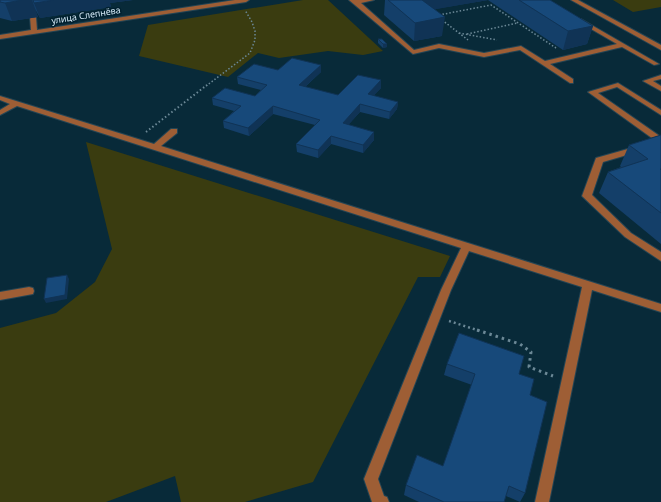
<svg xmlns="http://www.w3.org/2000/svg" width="661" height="502" font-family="'Noto Sans',sans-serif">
<rect width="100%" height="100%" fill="#082a39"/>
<path fill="#3a3c10" d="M303 0H328L383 51 363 55 328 51 279 58 258 53 228 77 139 56 148 25Z
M613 0H661V7L633 12Z
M86 142 450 256 440 277H418L313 482 245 502H181L175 476 106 502H0V328L56 313 95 282 112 249Z"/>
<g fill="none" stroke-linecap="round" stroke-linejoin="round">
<g stroke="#254554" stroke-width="2">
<path id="minor" d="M235 0H249L246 2 0 39V35L31 30 30 17 33 15 36 17 37 30Z
M349 0H374L361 3 414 50 439 44 484 53 521 46 545 61 617 44 579 22V20L581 19 659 64 654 65 622 47 550 64 573 79V83H570L520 50 484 57 439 48 413 54Z
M571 0H578L661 45V50Z
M661 75V79L653 81 661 86V91L643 81Z
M618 83 661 110V115L617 87 598 93 661 137V145L603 162 592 195 631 233 661 252V261L625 237 582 196 596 158 656 141 588 92Z
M0 96 154 144 171 129H177V133L161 146 661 304V312L592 290 549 502H535L582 287 469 251 451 290 378 479 384 496 387 497 389 502H372L364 479 441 290 461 248 17 106 0 115V110L10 104 0 100Z
M29 287 33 288 34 291 33 294 0 300V292Z"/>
</g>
<path stroke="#6b8896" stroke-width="1.5" stroke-dasharray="1.5 2" stroke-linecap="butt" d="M439 15 491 5 556 48
M442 20 468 40
M459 33 497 40
M467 34 517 23
M206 86 250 53 255 40V31L252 22 245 10"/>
<path stroke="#6b8896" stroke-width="2" stroke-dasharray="1.5 2.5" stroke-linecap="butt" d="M146 132 207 85"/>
<path stroke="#6b8896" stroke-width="2.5" stroke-dasharray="2 3" stroke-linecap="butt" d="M449 321 480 331"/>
<path stroke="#6b8896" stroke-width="3" stroke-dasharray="2.5 4" stroke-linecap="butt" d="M477 330 520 344 531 352 529 367 553 376"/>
<use href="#minor" fill="#9e5e35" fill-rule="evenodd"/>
</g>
<path fill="#143f69" d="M0 0H133L110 3 111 7 40 18 35 9 38 17 12 21 0 18Z
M385 0H488L435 9 442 36 414 41 384 15Z
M488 0H550L593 26 587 44 563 50Z
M378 39 387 44V47L383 48 378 43Z
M321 65V72L305 87 338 95 381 80V88L373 96 398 102 397 109 389 119 360 112 348 125 374 140 363 153 331 144 318 158 297 152 296 144 315 125 273 114 249 136 224 128 223 121 234 111 213 105 212 98 255 96 261 90 238 84 237 77 278 70Z
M661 135V244L599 193 608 172 621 167 620 166 629 145Z
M447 364 519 374 530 395 525 493 520 502 506 496 504 502H419L404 495 406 485 443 466 472 385 444 375Z"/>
<path fill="#103355" d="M22 0H32L38 17 12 21 5 3Z
M54 0H133L110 3 111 7 40 18 34 3Z
M416 0H488L414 13Z
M445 17 442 36 414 41 415 23Z
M593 26 587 44 563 50 568 31Z
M383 44H387V47L383 48Z
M321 65V72L299 92V85Z
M381 80V88L368 102V94Z
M398 102 397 109 389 119 390 112Z
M360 104V112L343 131V123Z
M273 106V114L249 136 248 128Z
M374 132V140L363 153V145Z
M331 136V144L318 158V150Z
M67 275 69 279 67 299 46 303 44 299Z"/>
<path fill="#17497a" stroke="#103355" d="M0 0H22L5 3 0 2Z
M33 0H54L34 3Z
M388 0H422L445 17 415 23Z
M519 0H550L593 26 568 31Z
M378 39H382L387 44H383Z
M292 58 321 65 299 85 338 95 358 75 381 80 368 94 398 102 390 112 360 104 343 123 374 132 363 145 331 136 318 150 296 144 320 120 273 106 248 128 223 121 241 106 212 98 225 88 255 96 267 85 237 77 254 64 278 70Z
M661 135V169H660L661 170V213L608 172 648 159 629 145Z
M67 275 65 295 44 299 47 278Z
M459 333 524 356 519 374 534 379 530 395 547 402 525 493 509 486 504 502H444L406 485 417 455 443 466 475 374 447 364Z"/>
<g text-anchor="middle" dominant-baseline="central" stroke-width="3" stroke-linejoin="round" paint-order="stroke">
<g font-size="9" fill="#d5ebf8" stroke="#00202f">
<text transform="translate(86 15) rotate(-9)">улица Слепнёва</text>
</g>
</g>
</svg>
